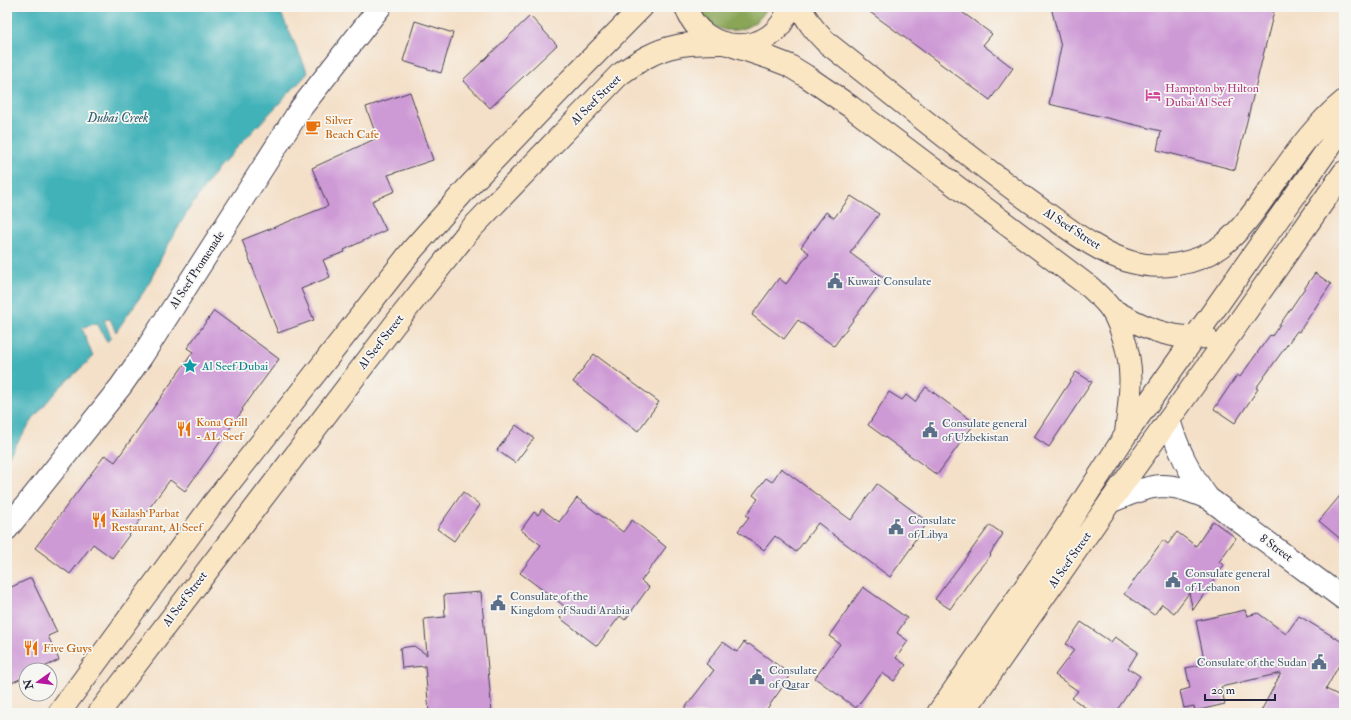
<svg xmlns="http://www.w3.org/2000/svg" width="1351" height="720" font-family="'IM FELL Double Pica',serif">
<rect width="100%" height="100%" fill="#f6f6f2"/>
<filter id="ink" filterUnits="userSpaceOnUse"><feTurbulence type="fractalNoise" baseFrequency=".025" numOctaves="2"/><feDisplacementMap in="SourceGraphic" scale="8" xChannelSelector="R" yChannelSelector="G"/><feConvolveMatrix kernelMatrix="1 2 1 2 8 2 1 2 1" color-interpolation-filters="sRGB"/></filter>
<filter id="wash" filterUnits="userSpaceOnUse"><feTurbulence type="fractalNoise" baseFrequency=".012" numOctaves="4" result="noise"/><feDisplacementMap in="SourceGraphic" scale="16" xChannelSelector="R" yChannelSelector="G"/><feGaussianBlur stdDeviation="0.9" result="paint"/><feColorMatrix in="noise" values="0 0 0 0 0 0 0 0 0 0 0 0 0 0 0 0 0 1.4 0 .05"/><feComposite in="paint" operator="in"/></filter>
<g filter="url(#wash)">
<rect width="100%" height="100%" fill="#f4e0c8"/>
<path fill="#89a557" stroke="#566449" d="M696 7H768C756 29 729 39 707 22 703 18 700 12 696 7Z"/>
<path fill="#42b2b9" stroke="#326a7a" d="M7 7H288L280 11 308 73 218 168 189 209 164 252 147 287 116 332 110 319 104 320 111 337 107 342 97 323 82 328 93 357 58 389 36 415 7 458Z"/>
<g id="blocks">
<path fill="#ce9ad5" d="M863 7H955L992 34 983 45 1013 68 990 100Z
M1051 7H1275L1235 170 1157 150 1161 131 1049 104 1061 47Z
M530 16 557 45 490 108 463 80Z
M415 21 453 33 441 73 403 61Z
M410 92 433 160 388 175 395 191 372 201 386 230 344 250 345 252 323 260 330 277 301 289 314 320 278 333 242 240 328 206 312 168 377 138 366 107Z
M851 196 879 214 850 253 884 278 834 346 798 320 784 339 752 315 779 278 786 284 809 253 801 247 826 212 834 218Z
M1315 273 1331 284 1299 332 1297 331 1256 388 1258 389 1235 423 1214 409 1237 375 1240 377 1270 335 1272 336Z
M214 311 279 359 242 409 243 410 185 491 170 480 112 558 93 544 70 574 35 548 105 455 115 462 193 352 187 348Z
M594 354 659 402 638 431 573 382Z
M1076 372 1092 382 1049 447 1034 437Z
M926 387 975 423 937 475 868 425 889 392 902 400 906 395 915 402Z
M516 425 534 438 515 463 497 450Z
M781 468 851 520 877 484 928 522 912 544 913 545 890 577 818 523 796 552 775 536 764 550 738 531 749 517 746 515 758 499 753 495 766 478 772 482Z
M1344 491V542L1319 521Z
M463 492 480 505 454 541 437 529Z
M577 498 623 532 632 520 666 547 641 581 649 587 625 620 620 616 597 646 560 618 567 608 520 573 541 545 521 530 534 512 538 515 542 509 559 522Z
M1213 521 1236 538 1219 562 1224 565 1193 610 1189 593 1174 613 1162 604 1154 615 1124 594 1163 540 1168 544 1177 532 1196 546Z
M990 525 1003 534 990 554 991 555 974 575 950 609 935 599Z
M31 578 57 632 48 636 59 660 38 670H26V676L7 685V589Z
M863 587 907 618 897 633 908 641 896 658 906 665 894 681 882 673 856 708 815 678 840 644 829 636Z
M481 592 492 713H429L425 666 402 668 400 648 414 646 427 655 424 619 445 617 444 595Z
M1245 610 1247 616 1258 613 1286 634 1299 616 1344 643V656L1326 689 1344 698V713H1260L1281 673 1221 687 1225 704 1195 711 1194 706 1184 708 1180 691 1190 688 1186 668 1205 664 1196 621Z
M1081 622 1111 642 1115 637 1138 652 1128 668 1140 676 1115 713H1093L1072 698 1078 691 1055 675 1074 650 1066 644Z
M723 642 737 652 744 642 748 645 749 644 791 675 764 713H681L714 670 706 664Z"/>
</g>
</g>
<g filter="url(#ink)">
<use href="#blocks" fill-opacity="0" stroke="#423e50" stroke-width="1"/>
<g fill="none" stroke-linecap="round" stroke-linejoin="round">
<g stroke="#423e50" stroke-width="24">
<path id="street" d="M1169 420C1178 450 1189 472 1208 498
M1110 502C1127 495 1144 487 1162 486 1178 486 1193 492 1208 498L1344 599
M7 529 121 386 142 356 301 108 380 7"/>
</g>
<g stroke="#423e50" stroke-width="24">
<path id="secondary" d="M686 7C702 57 775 59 789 7
M801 7C807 22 816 32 827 43 899 99 968 158 1042 210 1069 229 1099 253 1131 262 1160 270 1195 265 1220 247 1239 233 1254 212 1268 192 1291 160 1313 126 1344 101
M734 46 770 58 788 65 806 76 851 107 1091 288C1098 295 1105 301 1110 308 1116 316 1120 327 1123 336 1135 371 1130 397 1126 433
M1111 309C1142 327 1170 340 1206 337
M59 713 212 505 413 249 469 186 572 78 642 7
M99 713 395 324 468 232 619 75C637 62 655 50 677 46 691 43 706 43 720 43
M938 713 1051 550 1125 436 1344 126
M963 713 1110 502 1234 329 1344 172"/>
</g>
<use href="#street" stroke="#fff" stroke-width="22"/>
<use href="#secondary" stroke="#fbe6c4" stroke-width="22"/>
</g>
</g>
<defs>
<g id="hotel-bare" transform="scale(1.2)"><path d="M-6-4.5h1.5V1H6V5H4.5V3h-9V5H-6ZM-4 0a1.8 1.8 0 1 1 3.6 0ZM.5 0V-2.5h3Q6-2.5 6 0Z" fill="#d1479c" stroke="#f6f6f2" stroke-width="2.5" paint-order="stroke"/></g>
<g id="cafe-bare" transform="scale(1.2)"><path d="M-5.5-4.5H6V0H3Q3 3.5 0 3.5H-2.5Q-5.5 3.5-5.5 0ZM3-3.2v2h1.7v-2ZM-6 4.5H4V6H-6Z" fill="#e8710a" stroke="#f6f6f2" stroke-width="2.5" paint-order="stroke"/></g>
<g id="civic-bare" transform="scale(1.2)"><path d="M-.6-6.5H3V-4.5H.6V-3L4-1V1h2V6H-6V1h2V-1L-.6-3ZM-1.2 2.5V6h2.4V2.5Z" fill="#5c6f8a" stroke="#f6f6f2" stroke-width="2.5" paint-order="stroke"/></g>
<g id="sight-bare" transform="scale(1.2)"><path d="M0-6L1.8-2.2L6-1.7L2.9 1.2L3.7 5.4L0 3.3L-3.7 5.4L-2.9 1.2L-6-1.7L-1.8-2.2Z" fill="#0f9aa8" stroke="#f6f6f2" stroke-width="2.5" paint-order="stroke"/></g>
<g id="restaurant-bare" transform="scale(1.2)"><path d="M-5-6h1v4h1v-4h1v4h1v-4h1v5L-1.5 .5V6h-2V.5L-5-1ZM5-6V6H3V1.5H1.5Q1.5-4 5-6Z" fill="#e8710a" stroke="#f6f6f2" stroke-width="2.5" paint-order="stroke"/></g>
</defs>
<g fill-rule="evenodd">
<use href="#hotel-bare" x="1153" y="95"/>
<use href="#cafe-bare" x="313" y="127"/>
<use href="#civic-bare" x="835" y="281"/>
<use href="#sight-bare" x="190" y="366"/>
<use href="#restaurant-bare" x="184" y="429"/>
<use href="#civic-bare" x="930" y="430"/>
<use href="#restaurant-bare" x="99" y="520"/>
<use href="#civic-bare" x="896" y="527"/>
<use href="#civic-bare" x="1173" y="580"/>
<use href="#civic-bare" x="498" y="603"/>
<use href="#restaurant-bare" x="31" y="648"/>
<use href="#civic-bare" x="1319" y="662"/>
<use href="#civic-bare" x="757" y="677"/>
</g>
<g text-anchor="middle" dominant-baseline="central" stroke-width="3.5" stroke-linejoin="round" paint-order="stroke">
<g font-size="12" fill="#b23c85" stroke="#f6f6f2" text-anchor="start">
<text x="1165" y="88">Hampton by Hilton<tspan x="1165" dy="14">Dubai Al Seef</tspan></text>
</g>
<g font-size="12" fill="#22223b" stroke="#f6f6f2">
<text transform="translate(596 100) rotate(-45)">Al Seef Street</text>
<text transform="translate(1072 229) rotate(33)">Al Seef Street</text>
<text transform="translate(197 270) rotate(-57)">Al Seef Promenade</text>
<text transform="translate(381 342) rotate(-52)">Al Seef Street</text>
<text transform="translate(1276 548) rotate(36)">8 Street</text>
<text transform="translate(1070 560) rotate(-55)">Al Seef Street</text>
<text transform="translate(185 599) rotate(-53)">Al Seef Street</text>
</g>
<g font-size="12" fill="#c56008" stroke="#f6f6f2" text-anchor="start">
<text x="325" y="120">Silver<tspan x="325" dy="14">Beach Cafe</tspan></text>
<text x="196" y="422">Kona Grill<tspan x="196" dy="14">- AL Seef</tspan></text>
<text x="111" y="513">Kailash Parbat<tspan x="111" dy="14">Restaurant, Al Seef</tspan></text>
<text x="43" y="648">Five Guys</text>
</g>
<g font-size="12" fill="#4e5e75" stroke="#f6f6f2" text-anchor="start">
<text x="847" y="281">Kuwait Consulate</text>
<text x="942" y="423">Consulate general<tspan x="942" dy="14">of Uzbekistan</tspan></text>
<text x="908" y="520">Consulate<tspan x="908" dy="14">of Libya</tspan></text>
<text x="1185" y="573">Consulate general<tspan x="1185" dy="14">of Lebanon</tspan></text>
<text x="510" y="596">Consulate of the<tspan x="510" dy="14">Kingdom of Saudi Arabia</tspan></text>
<text x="1307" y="662" text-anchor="end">Consulate of the Sudan</text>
<text x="769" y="670">Consulate<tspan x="769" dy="14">of Qatar</tspan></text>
</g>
<g font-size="12" fill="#0d838f" stroke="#f6f6f2" text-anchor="start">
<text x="202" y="366">Al Seef Dubai</text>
</g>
<g font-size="13" font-style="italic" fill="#2f5c6d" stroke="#f6f6f2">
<text x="118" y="118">Dubai Creek</text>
</g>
</g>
<rect width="1351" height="720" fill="none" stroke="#f6f6f2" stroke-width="24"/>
<g transform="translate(38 682) rotate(256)"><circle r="19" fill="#f6f6f2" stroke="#a1a1a9"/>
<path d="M0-3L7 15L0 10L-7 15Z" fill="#b5179e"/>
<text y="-6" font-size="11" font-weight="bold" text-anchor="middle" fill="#22223b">N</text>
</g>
<path d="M1205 694v6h70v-6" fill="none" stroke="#22223b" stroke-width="2"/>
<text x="1211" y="694" font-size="12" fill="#22223b" stroke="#f6f6f2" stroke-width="3" paint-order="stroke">20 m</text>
</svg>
